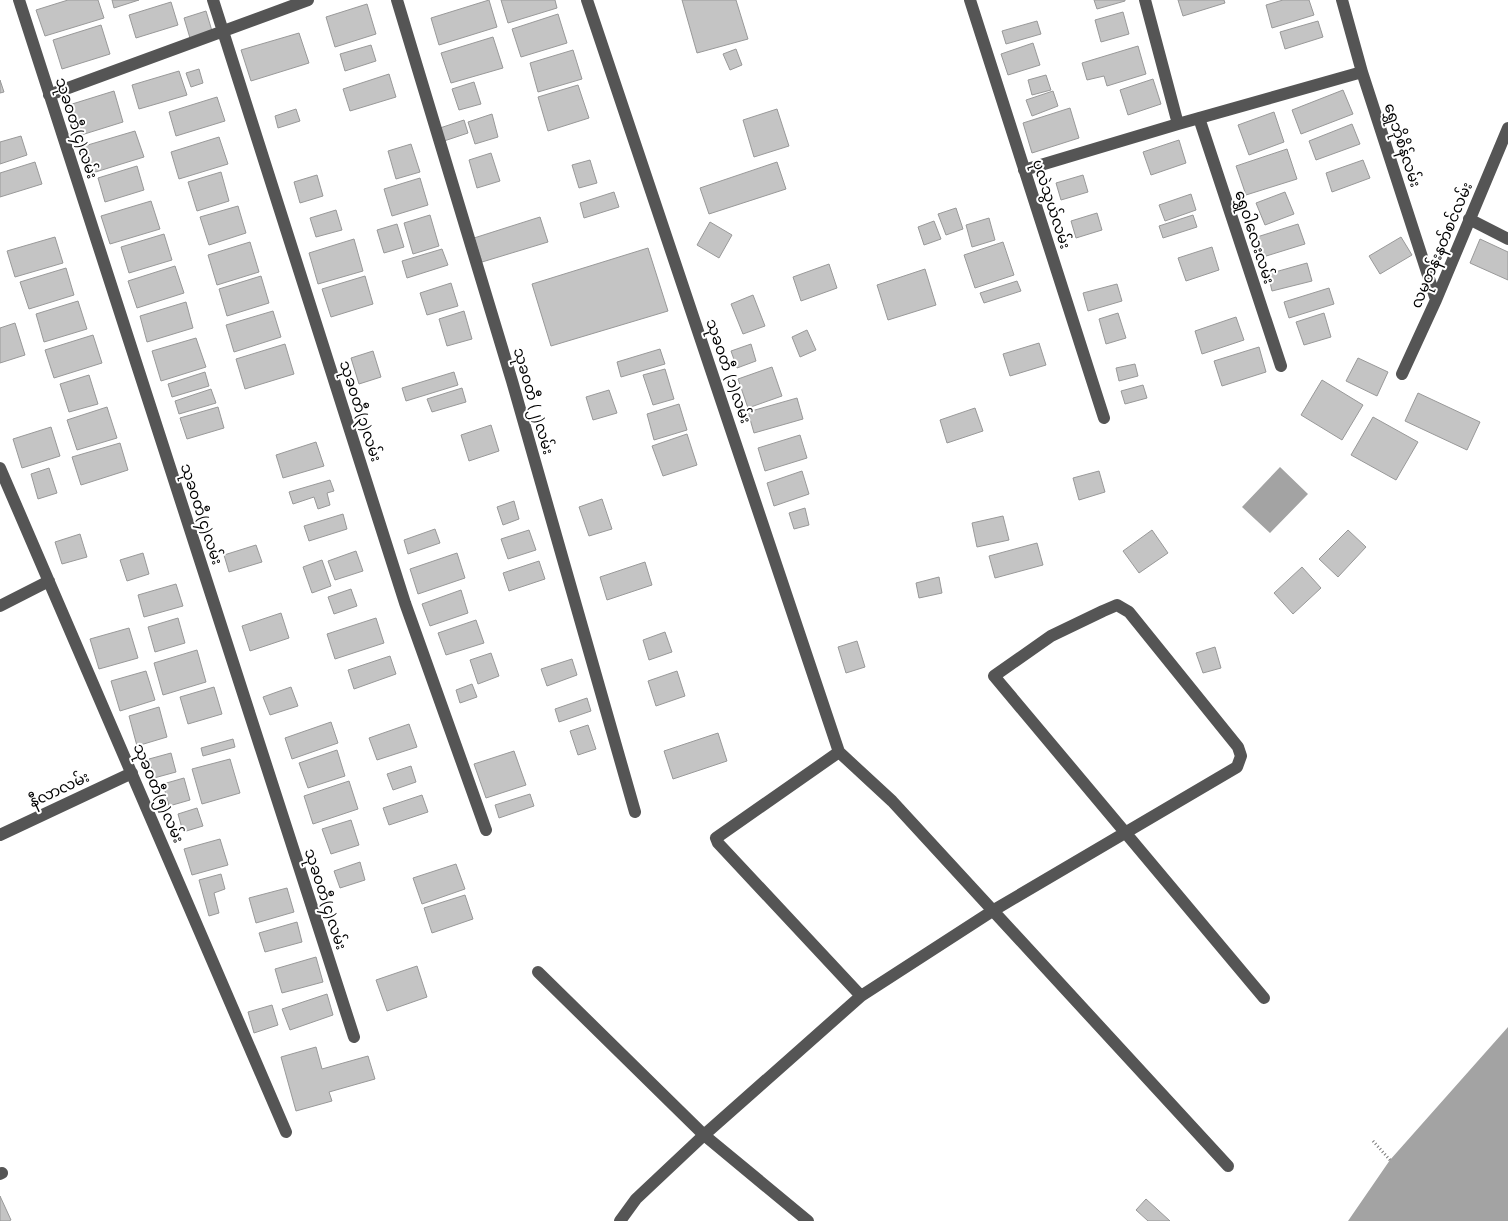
<svg xmlns="http://www.w3.org/2000/svg" width="1508" height="1221" font-family="Montserrat,'Noto Sans Myanmar',sans-serif">
<rect width="100%" height="100%" fill="#fff"/>
<path fill="#a3a3a3" d="M1280 467 1308 494 1270 533 1242 507Z
M1508 1027V1221H1348L1390 1160Z"/>
<path fill="#c4c4c4" stroke="#999" d="M68 0H98L104 18 45 36 36 10Z
M112 0H139L114 8Z
M489 0 497 27 439 45 431 18Z
M501 0H555L557 8 508 23Z
M682 0H736L748 39 697 53Z
M1094 0H1125V1L1097 9Z
M1178 0H1224L1225 3 1183 16Z
M1283 0H1309L1314 15 1272 28 1266 5Z
M171 2 178 25 136 38 129 15Z
M367 4 376 34 335 47 326 17Z
M206 11 212 31 190 38 184 18Z
M1123 12 1129 34 1101 42 1095 20Z
M558 14 567 43 521 57 512 29Z
M1037 21 1041 34 1006 44 1002 31Z
M1318 21 1323 37 1285 49 1280 32Z
M101 25 110 54 62 69 53 40Z
M299 33 309 63 251 81 241 50Z
M493 37 503 68 451 83 441 53Z
M1033 43 1040 65 1008 75 1001 54Z
M371 45 376 61 345 71 340 54Z
M1138 46 1146 74 1107 86 1104 76 1087 80 1082 63Z
M736 49 742 65 730 70 723 54Z
M573 50 582 79 538 92 530 63Z
M199 69 203 83 191 87 186 73Z
M179 71 187 95 139 109 132 85Z
M389 74 396 97 350 111 343 89Z
M1046 75 1051 90 1032 95 1028 80Z
M1153 79 1161 104 1128 115 1120 90Z
M0 80 4 92 0 93Z
M474 82 481 104 459 110 452 89Z
M578 85 589 118 548 131 538 97Z
M1343 90 1353 114 1301 134 1292 110Z
M114 91 123 122 78 136 69 105Z
M1053 91 1058 106 1032 116 1026 100Z
M217 97 225 121 176 136 169 112Z
M1070 108 1079 138 1032 153 1023 123Z
M296 109 300 121 278 128 275 116Z
M777 109 789 146 754 157 743 120Z
M1274 112 1284 142 1249 155 1238 125Z
M492 114 498 137 475 144 468 122Z
M464 120 468 133 444 141 440 128Z
M1352 124 1360 144 1316 160 1309 141Z
M135 131 144 157 89 174 81 147Z
M21 136 27 155 0 164V142Z
M219 137 228 164 179 179 171 152Z
M1179 140 1186 163 1151 175 1143 152Z
M411 144 420 172 396 179 388 151Z
M1287 149 1297 179 1246 195 1236 166Z
M491 153 500 181 477 188 469 160Z
M590 160 597 183 579 188 572 165Z
M1363 160 1370 178 1332 192 1326 173Z
M35 162 42 184 0 197V173Z
M777 162 786 189 709 214 700 188Z
M137 166 144 190 105 202 98 178Z
M221 172 229 201 197 211 188 182Z
M317 175 323 196 300 203 294 182Z
M1083 175 1088 192 1061 200 1056 183Z
M420 178 428 205 392 216 384 189Z
M614 192 619 207 584 218 580 203Z
M1285 192 1294 214 1265 225 1256 203Z
M1191 194 1196 210 1165 221 1159 205Z
M151 201 160 229 110 244 101 216Z
M238 206 246 233 209 245 200 217Z
M956 208 963 229 946 235 938 214Z
M336 210 342 230 316 237 310 218Z
M1097 213 1102 230 1076 238 1071 221Z
M430 215 439 246 413 254 404 223Z
M1193 215 1197 227 1163 238 1159 226Z
M540 217 548 242 482 262 474 238Z
M989 218 995 240 972 247 966 225Z
M934 221 941 239 924 245 918 227Z
M710 222 732 235 719 258 697 245Z
M397 224 404 247 384 253 377 230Z
M1298 224 1305 244 1263 257 1257 237Z
M164 234 172 260 129 273 121 247Z
M55 237 63 263 15 277 7 251Z
M1401 237 1412 255 1380 274 1369 256Z
M354 239 363 271 318 284 309 253Z
M1480 239 1508 252V280L1470 263Z
M250 242 259 272 217 285 208 255Z
M1003 242 1014 275 975 288 964 255Z
M1212 247 1219 270 1186 281 1178 258Z
M648 248 668 311 551 346 532 284Z
M442 249 448 265 407 278 402 261Z
M1307 263 1312 281 1272 291 1268 274Z
M829 264 837 288 801 301 793 277Z
M175 266 184 293 137 308 128 281Z
M66 268 74 295 29 309 20 282Z
M925 269 936 305 888 320 877 285Z
M261 276 269 303 227 316 219 289Z
M365 276 373 304 331 317 322 289Z
M1017 281 1021 291 984 303 980 293Z
M451 283 458 306 427 315 420 293Z
M1117 284 1122 301 1088 311 1083 293Z
M1329 288 1334 304 1289 318 1284 302Z
M753 295 765 326 743 334 731 304Z
M78 301 87 329 44 342 36 314Z
M186 302 193 328 147 342 140 316Z
M273 311 281 337 234 352 226 325Z
M464 311 472 339 447 346 439 319Z
M1118 313 1126 338 1106 344 1099 319Z
M1324 313 1331 337 1304 345 1296 322Z
M1236 317 1244 340 1202 354 1195 331Z
M15 323 25 355 0 363V328Z
M807 330 816 350 800 357 792 337Z
M93 335 102 363 54 378 45 350Z
M196 338 206 367 161 381 152 351Z
M1039 343 1046 365 1010 376 1003 354Z
M285 344 294 374 245 389 236 359Z
M751 344 756 361 737 368 731 351Z
M1259 347 1266 372 1222 386 1214 361Z
M660 349 665 364 621 377 617 362Z
M373 351 381 377 359 384 351 358Z
M1358 358 1388 372 1377 396 1346 381Z
M1135 364 1138 376 1119 381 1116 368Z
M772 367 782 396 748 408 738 379Z
M665 369 674 399 653 405 643 375Z
M205 372 209 386 172 397 168 384Z
M454 372 458 385 406 401 402 388Z
M89 375 98 404 69 412 60 384Z
M1322 380 1363 405 1342 440 1301 415Z
M1143 385 1147 398 1125 404 1121 391Z
M462 388 466 402 432 412 427 399Z
M211 389 216 403 179 414 175 401Z
M609 390 617 413 593 420 586 397Z
M1418 393 1480 422 1467 450 1405 421Z
M797 398 803 419 754 433 748 412Z
M679 404 687 430 654 440 647 414Z
M107 407 117 438 77 450 67 420Z
M218 407 224 428 187 439 180 418Z
M975 408 983 431 947 443 940 420Z
M1373 417 1418 442 1396 480 1351 455Z
M491 425 499 451 469 461 461 435Z
M51 427 60 456 22 468 13 439Z
M687 434 697 465 663 476 652 446Z
M800 435 807 458 765 471 758 448Z
M316 442 324 466 283 478 276 455Z
M120 443 128 470 81 485 72 457Z
M49 468 57 493 38 499 31 474Z
M802 471 809 494 774 506 767 483Z
M1099 471 1105 492 1079 500 1073 478Z
M330 480 334 491 327 493 330 505 318 509 314 497 293 504 289 492Z
M602 499 612 529 589 536 579 507Z
M514 501 519 519 503 525 497 507Z
M805 508 809 525 794 529 789 513Z
M343 514 347 529 309 541 304 526Z
M1003 516 1009 540 977 547 972 523Z
M435 529 440 543 408 554 404 540Z
M529 530 536 550 508 559 501 539Z
M1152 530 1168 553 1139 573 1123 551Z
M1348 530 1366 547 1338 577 1319 559Z
M80 534 87 557 62 564 55 542Z
M1037 543 1043 565 995 578 989 556Z
M256 545 262 562 229 572 224 555Z
M356 551 363 571 335 580 328 561Z
M143 553 149 574 127 581 120 560Z
M457 553 465 578 418 594 410 569Z
M322 560 331 586 312 593 303 567Z
M539 561 545 579 509 591 503 573Z
M645 562 652 585 607 600 600 577Z
M1302 567 1321 588 1293 614 1274 593Z
M939 577 942 593 919 598 916 583Z
M176 584 183 606 144 617 138 595Z
M351 589 357 606 334 614 328 597Z
M461 590 468 613 430 626 422 604Z
M281 613 289 638 250 651 242 626Z
M178 618 185 643 155 652 148 627Z
M376 618 384 643 335 659 327 634Z
M476 620 484 643 446 655 438 633Z
M129 628 138 658 99 669 90 639Z
M665 632 672 652 649 660 643 640Z
M857 641 865 667 846 673 838 647Z
M1215 647 1221 668 1203 673 1196 653Z
M197 650 206 682 163 695 154 663Z
M491 653 499 676 478 684 470 660Z
M390 656 396 674 354 689 348 670Z
M572 659 577 675 547 686 541 669Z
M146 671 155 700 120 711 111 681Z
M677 671 685 696 656 706 648 681Z
M472 684 477 697 460 703 456 690Z
M214 687 222 714 188 724 180 697Z
M291 687 298 706 270 715 263 697Z
M587 698 591 711 559 722 555 709Z
M159 707 167 737 137 746 129 716Z
M331 722 338 743 292 759 285 738Z
M409 724 417 747 377 760 369 738Z
M588 725 596 749 578 755 570 731Z
M718 733 727 761 673 779 664 751Z
M233 739 235 747 203 756 201 748Z
M337 750 345 776 308 788 299 763Z
M514 751 526 785 486 798 474 764Z
M171 753 176 772 154 778 149 759Z
M230 759 240 793 202 804 192 769Z
M411 766 416 782 393 790 387 774Z
M184 778 190 800 169 806 163 784Z
M349 781 358 809 313 824 304 796Z
M530 794 534 806 499 818 495 805Z
M422 795 428 812 389 825 383 808Z
M197 808 203 826 183 832 178 814Z
M351 820 359 845 331 854 322 829Z
M220 839 228 865 192 875 184 849Z
M360 862 365 880 340 888 334 871Z
M456 864 465 889 422 904 413 878Z
M221 874 225 889 214 893 219 913 209 916 199 880Z
M287 888 294 912 256 923 249 898Z
M465 895 473 919 432 933 424 908Z
M297 922 302 942 265 952 259 933Z
M316 957 323 982 282 993 275 969Z
M417 966 427 997 387 1011 376 980Z
M327 994 333 1015 290 1030 282 1009Z
M272 1005 278 1025 254 1033 248 1012Z
M316 1047 322 1069 368 1056 375 1079 329 1092 332 1101 296 1111 281 1057Z
M0 1196 11 1220 9 1221H0Z
M1146 1199 1170 1221H1148L1136 1210Z"/>
<g fill="none" stroke-linecap="round" stroke-linejoin="round">
<path stroke="#777" stroke-width="3" stroke-dasharray="1 2.5" stroke-linecap="butt" d="M1373 1141 1390 1160"/>
<path stroke="#555" stroke-width="12" d="M19 0 354 1037
M213 0 405 603 486 830
M397 0 512 381 635 812
M587 0 839 752 892 801 1228 1166
M970 0 1104 418
M1145 0 1178 124
M1342 0 1362 72 1436 300
M49 95 308 0
M1199 118 1281 366
M1024 170 1178 124 1362 72
M1469 219 1508 239
M1402 374 1436 300 1508 128
M0 468 286 1132
M0 606 49 581
M839 752 716 838 718 843 861 996
M0 835 132 773
M538 972 704 1135 808 1221
M0 1174 2 1173
M620 1221 636 1199 704 1135 861 996 994 910 1237 767 1241 756 1238 747 1129 612 1117 605 1103 611 1051 636 994 676 1264 998"/>
</g>
<g text-anchor="middle" dominant-baseline="central" stroke-width="4" stroke-linejoin="round" paint-order="stroke">
<g font-size="15" fill="#000" stroke="#fff">
<text transform="translate(77 128) rotate(72)">သုခဝတီ(၄)လမ်း</text>
<text transform="translate(1403 145) rotate(72)">ရွှေဘိုစိန်လမ်း</text>
<text transform="translate(1052 204) rotate(72)">ပုလဲသွယ်လမ်း</text>
<text transform="translate(1255 237) rotate(72)">ရွှေဝါလေးလမ်း</text>
<text transform="translate(1441 245) rotate(-67)">လမုတန်းနတ်စင်လမ်း</text>
<text transform="translate(729 371) rotate(71)">သုခဝတီ (၁)လမ်း</text>
<text transform="translate(534 401) rotate(74)">သုခဝတီ (၂)လမ်း</text>
<text transform="translate(361 411) rotate(72)">သုခဝတီ(၃)လမ်း</text>
<text transform="translate(202 514) rotate(72)">သုခဝတီ(၄)လမ်း</text>
<text transform="translate(59 789) rotate(-25)">နီလာလမ်း</text>
<text transform="translate(159 793) rotate(67)">သုခဝတီ(၅)လမ်း</text>
<text transform="translate(326 899) rotate(72)">သုခဝတီ(၄)လမ်း</text>
</g>
</g>
</svg>
